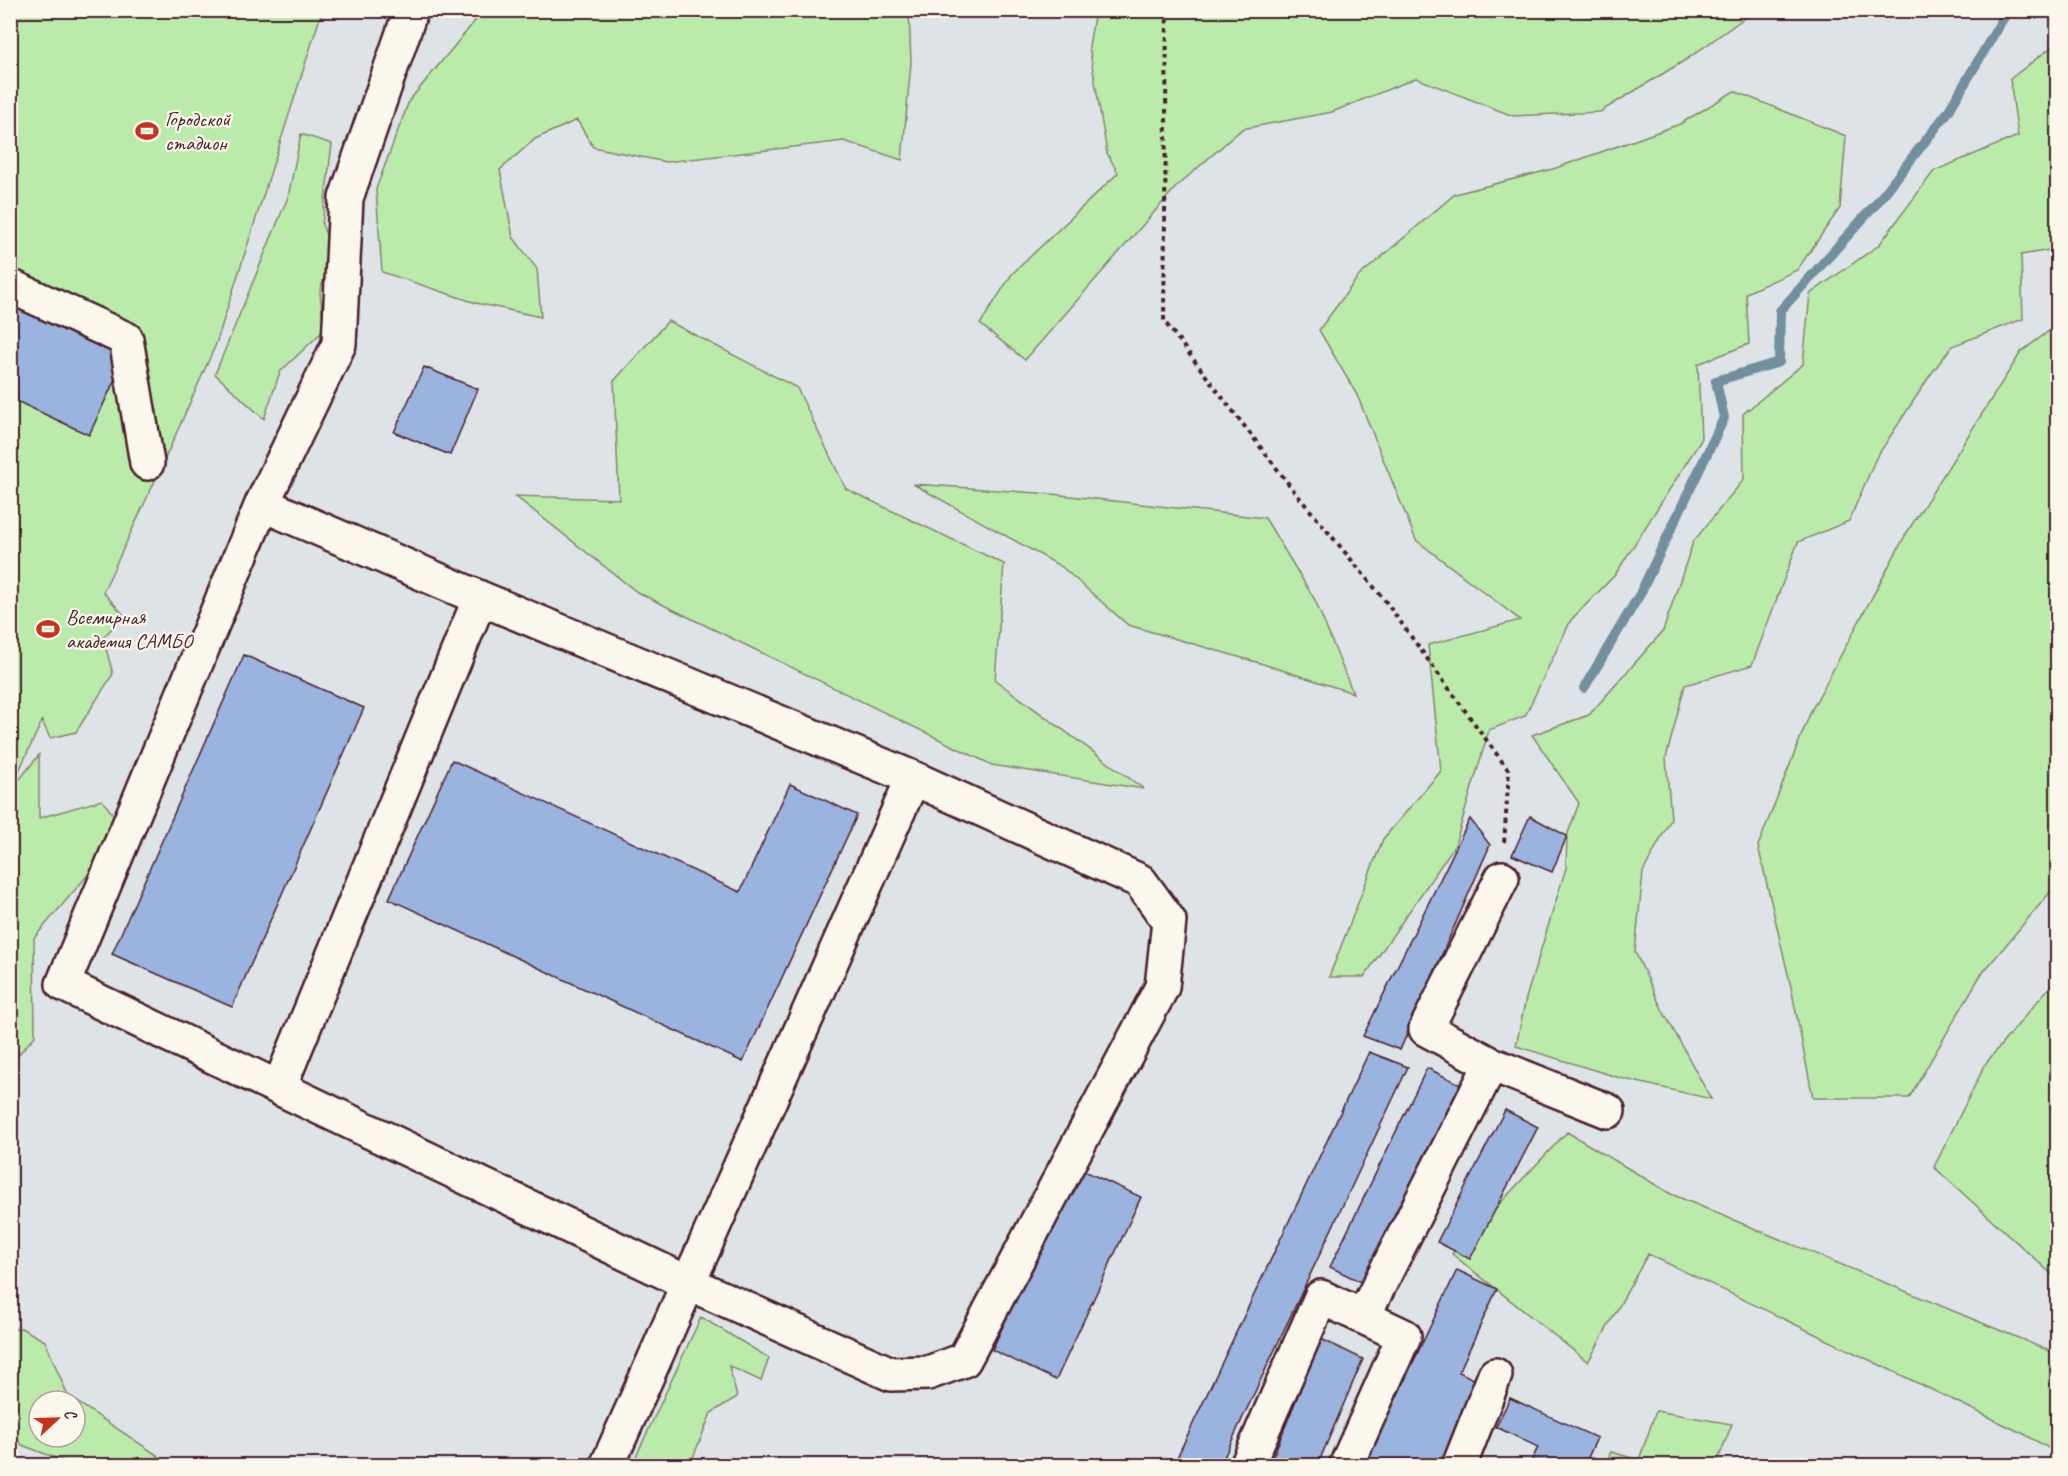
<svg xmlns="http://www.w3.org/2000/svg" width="2068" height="1476" font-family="Caveat,sans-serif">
<rect width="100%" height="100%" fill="#dee3e8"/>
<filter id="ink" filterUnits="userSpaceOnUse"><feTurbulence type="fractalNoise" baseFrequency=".0167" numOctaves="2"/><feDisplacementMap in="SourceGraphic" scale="12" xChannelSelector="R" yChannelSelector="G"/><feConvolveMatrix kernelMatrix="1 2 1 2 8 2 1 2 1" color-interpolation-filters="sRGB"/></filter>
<g filter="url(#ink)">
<path fill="#baebab" stroke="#82856b" stroke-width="1.5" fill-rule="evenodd" d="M484 10 909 11 911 63 902 160 844 141 666 162 593 147 577 120 535 139 500 170 513 237 537 269 541 317 476 303 382 272 376 189 409 101Z
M10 11H322L216 344 160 470 103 592 124 615 103 638 113 674 76 732 50 738 42 721 11 788Z
M1095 11V10L1754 11 1687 59 1600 112 1513 116 1416 78 1332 112 1242 129 1177 186 1025 360 980 324 1012 274 1118 173 1107 153 1089 46Z
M2057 43V246L2056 249 2021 255 2023 319 1952 346 1931 374 1876 458 1849 521 1798 542 1752 665 1685 685 1666 758 1671 819 1643 872 1635 952 1662 1009 1711 1099 1620 1078 1516 1046 1526 998 1566 868 1567 836 1579 803 1532 735 1589 715 1663 631 1693 542 1744 479 1743 414 1803 364 1810 294 1879 245 1934 171 2018 136 2010 79Z
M1734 91 1846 136 1840 208 1797 270 1746 293 1749 344 1698 364 1701 440 1615 575 1571 620 1525 716 1489 730 1455 845 1364 977H1329L1383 839 1441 771 1428 645 1520 620 1416 540 1357 395 1319 330 1358 277 1455 194 1553 169 1680 124Z
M301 134 332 144 322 225 332 249 320 292 324 330 280 372 264 419 215 374 288 197Z
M668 321 797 388 846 489 1004 564 995 680 1144 789 992 765 637 592 515 496 619 499 614 381Z
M2057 325V884L1980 976 1909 1098H1813L1791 987 1758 846 1811 711 1906 534 2021 352Z
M913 484 1052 494 1265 518 1315 600 1353 693 1263 664 1128 625 1062 567Z
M39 755V818L102 800 122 826 86 877 34 938 35 1036 11 1063V790Z
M2057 978V1279L1934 1167 1986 1063Z
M1567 1132 1671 1194 2057 1354V1453L2024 1434 1648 1254 1588 1362 1452 1254Z
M701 1317 769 1358 761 1381 729 1366 737 1397 711 1413 690 1465H632Z
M21 1328 45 1341 68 1396 169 1463 163 1466 74 1465 22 1445 11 1431V1330ZM39 1401H75V1437H39Z
M1656 1411 1732 1424 1716 1465H1605L1611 1452 1639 1460Z"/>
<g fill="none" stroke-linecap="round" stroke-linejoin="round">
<path stroke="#728f9e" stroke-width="10" d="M1584 688 1640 594 1724 418 1716 381 1779 362 1780 311 1876 204 1948 112 2008 10"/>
</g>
<path fill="#9ab3df" stroke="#4a1f2b" stroke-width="1.5" d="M10 305 125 358 89 435 10 398Z
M424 367 478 389 450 455 394 432Z
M244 655 364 708 232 1007 112 954Z
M452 760 740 892 790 784 857 815 743 1062 389 899Z
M1530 816 1567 836 1552 872 1512 855Z
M1470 819 1490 845 1400 1050 1363 1036Z
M1369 1052 1408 1067 1220 1466H1173Z
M1427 1068 1462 1085 1365 1284 1330 1267Z
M1505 1110 1538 1127 1470 1259 1437 1242Z
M1076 1167 1141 1197 1056 1380 992 1350Z
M1457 1270 1497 1289 1459 1372 1484 1384 1447 1466H1364Z
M1321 1339 1363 1359 1317 1466H1269Z
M1510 1398 1597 1438 1584 1466H1529L1538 1447 1496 1427Z"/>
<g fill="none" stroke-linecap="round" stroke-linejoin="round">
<g stroke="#4a1f2b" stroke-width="38">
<path id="minor" d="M10 286 126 339 147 463
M262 504 339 344 346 198 411 10
M480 598 913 778 1140 881 1169 921 1162 987 964 1360 928 1373 891 1374 688 1283 279 1088Z
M1491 1064 1608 1111
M279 1088 63 984 262 504 480 598
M1363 1317 1491 1064 1426 1029 1502 878
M607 1466 913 778
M1247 1466 1321 1297 1404 1336 1346 1466
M1459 1466 1495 1375"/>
</g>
<path stroke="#4a1f2b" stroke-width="4" stroke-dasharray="4.5 4.5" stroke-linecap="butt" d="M1167 10 1164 321 1294 491 1383 598 1509 771 1504 843"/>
<use href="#minor" stroke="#fbf7ec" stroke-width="33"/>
</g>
</g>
<defs>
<g id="stadium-bare" transform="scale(1.8)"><path d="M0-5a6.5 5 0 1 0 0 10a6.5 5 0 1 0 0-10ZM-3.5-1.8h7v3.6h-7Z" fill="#c8321e" stroke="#fbf7ec" stroke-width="2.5" paint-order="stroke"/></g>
</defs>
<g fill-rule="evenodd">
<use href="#stadium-bare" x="147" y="131"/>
<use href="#stadium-bare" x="48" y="629"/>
</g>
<g text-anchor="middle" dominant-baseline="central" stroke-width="4.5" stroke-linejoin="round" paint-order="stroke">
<g font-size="21" fill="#4a1f2b" stroke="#fbf7ec" text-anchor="start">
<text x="165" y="119">Городской<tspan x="165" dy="24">стадион</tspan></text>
<text x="66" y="617">Всемирная<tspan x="66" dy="24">академия САМБО</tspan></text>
</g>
</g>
<rect width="2068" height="1476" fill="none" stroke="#fbf7ec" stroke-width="36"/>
<rect x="18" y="18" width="2032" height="1440" fill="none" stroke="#4a1f2b" stroke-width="2" filter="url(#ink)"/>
<g transform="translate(57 1419) rotate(68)"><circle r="28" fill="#fbf7ec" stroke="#b4a19f" stroke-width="1.5"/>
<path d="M0-4.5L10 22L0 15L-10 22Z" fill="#c8321e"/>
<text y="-9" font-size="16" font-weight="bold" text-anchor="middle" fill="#4a1f2b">С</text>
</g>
</svg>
